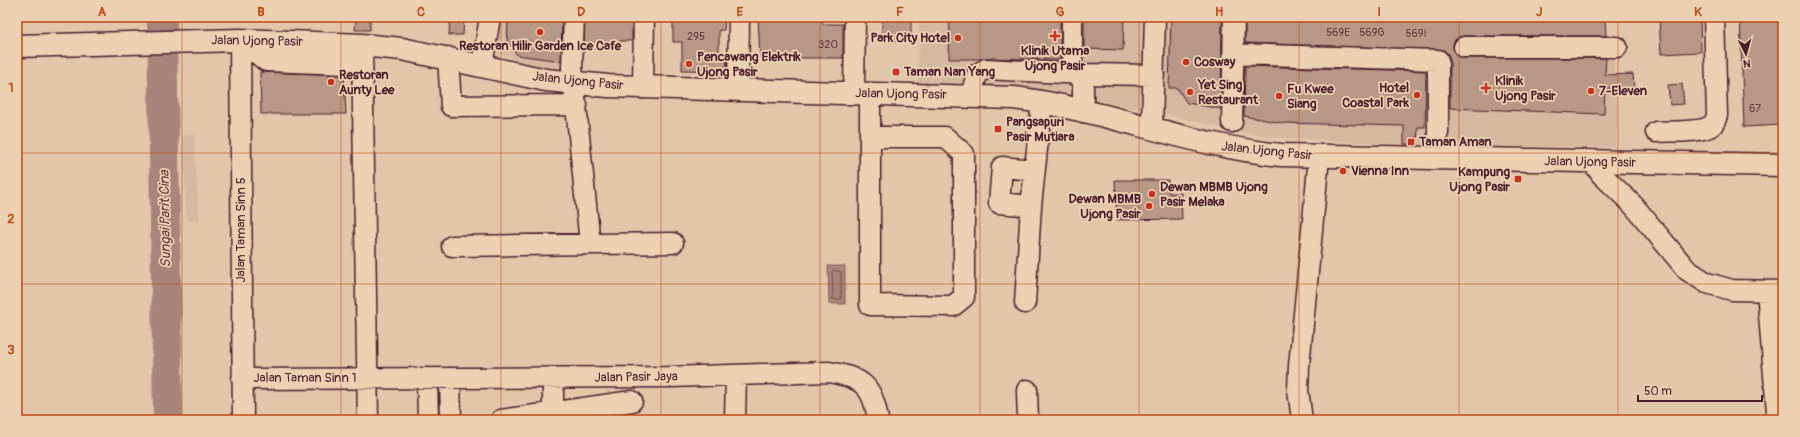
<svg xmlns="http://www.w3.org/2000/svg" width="1800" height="437" font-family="Pangolin,sans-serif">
<rect width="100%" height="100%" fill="#e1c6aa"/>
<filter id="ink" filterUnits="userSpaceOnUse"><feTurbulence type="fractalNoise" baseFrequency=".025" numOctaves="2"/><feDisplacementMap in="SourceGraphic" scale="8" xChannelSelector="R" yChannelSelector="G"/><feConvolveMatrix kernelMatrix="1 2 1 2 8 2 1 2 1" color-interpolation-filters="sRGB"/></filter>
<g filter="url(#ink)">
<path fill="#d4b89f" d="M500 17H579L578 74 518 65 509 56 498 54Z
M919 17H1238V48L1438 55V47L1612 42 1618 115 1615 147 1433 146 1285 138 1235 131 1166 114 1062 94 1008 88 918 84Z
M194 134 199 220 187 221 182 135Z"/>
<path fill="#a7857a" stroke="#825c5a" d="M828 266H845V304H829Z"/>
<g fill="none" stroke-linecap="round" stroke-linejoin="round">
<path stroke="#6f484b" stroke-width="1" d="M834 270 841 272V298L839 300 833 299 832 272Z"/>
<path stroke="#a7857a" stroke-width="30" d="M162 17 168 420"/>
</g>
<path fill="#b79786" stroke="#4a1f2b" d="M356 17H370V30H355Z
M450 17H464L463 35H449Z
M513 17H562L561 61 517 55 511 45H507L508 19H513Z
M585 17H619V20H632V41H620V48H584Z
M673 17H725L724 30H719V58H727V71L682 70V42H673Z
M758 17H822V24H843V58H760Z
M882 17H911V41H882Z
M950 17H1060V60L987 58 980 59H949Z
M1084 17H1124L1123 50 1084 49Z
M1171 17H1222L1221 109 1187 103 1177 88H1169Z
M1245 17H1605L1606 36H1464L1459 37 1454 41 1453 47 1458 57 1464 58H1606L1605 75 1633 74 1634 88H1605L1604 114 1450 108V60L1448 54 1444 50 1245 43Z
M1659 17H1700L1701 52 1661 54Z
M1740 17H1783V125L1744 127Z
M1245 66 1426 71 1425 127H1418L1417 144H1404V126L1282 123 1244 116Z
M260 72 344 75 346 114H261Z
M1682 84 1684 104 1670 105 1668 85Z
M1115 180H1168L1169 193H1181L1182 219 1117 220Z"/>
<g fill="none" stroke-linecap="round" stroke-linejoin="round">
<g stroke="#4a1f2b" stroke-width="23">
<path id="minor" d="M574 17 572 67 590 244
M240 40 243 420
M240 40 266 61 346 64 356 55 362 45
M362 45 368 420
M1464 47H1617
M1234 54 1438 60V133
M448 57 451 106 577 105
M482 66 490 17
M1072 74V17
M643 88 644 17
M738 91 739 17
M854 94 855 17
M870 94V305L953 306 964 297V154L945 137H870
M971 95 977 74 986 69 1083 74
M1083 112V74L1154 75
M1232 122 1234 17
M1152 127 1155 17
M1656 132C1669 131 1700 133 1711 126 1715 123 1716 120 1717 115L1714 17
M1593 162 1601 174 1634 206 1687 270 1707 283 1732 290 1783 291
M1034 170 1002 167 999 203 1031 206 1042 102
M452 246 673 243
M1767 291 1777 412 1774 420
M1025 303 1031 206
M427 378 428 420
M450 378 451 420
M242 379 669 377 829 372C862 378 873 385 878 420
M1027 390 1028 420
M553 412V378
M501 420 632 401
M735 420 736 375
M1302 420 1298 390 1299 366 1319 157"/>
</g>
<g stroke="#4a1f2b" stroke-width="25">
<path id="major" d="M17 46 240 40 362 45 402 49 546 80 608 86 1014 98C1105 109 1190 146 1281 155L1783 165"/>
</g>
<use href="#minor" stroke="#ebd0b2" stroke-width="20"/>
<use href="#major" stroke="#ebd0b2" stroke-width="22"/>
</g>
</g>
<path fill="none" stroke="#c04a14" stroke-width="1" stroke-opacity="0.55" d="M182 17V420M341 17V420M501 17V420M661 17V420M820 17V420M980 17V420M1139 17V420M1299 17V420M1459 17V420M1618 17V420M17 153H1783M17 284H1783"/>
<g fill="#c8321e" stroke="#ebd0b2" stroke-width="1.5">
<circle cx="540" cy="32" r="4"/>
<path d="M1053 30h4v4h4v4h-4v4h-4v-4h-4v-4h4z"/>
<circle cx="958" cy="38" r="4"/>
<circle cx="1186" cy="62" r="4"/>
<circle cx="689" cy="64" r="4"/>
<rect x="892" y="68" width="8" height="8" rx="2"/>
<circle cx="331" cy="82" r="4"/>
<path d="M1484 82h4v4h4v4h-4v4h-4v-4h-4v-4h4z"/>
<circle cx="1591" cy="91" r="4"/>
<circle cx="1190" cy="92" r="4"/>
<circle cx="1417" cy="95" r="4"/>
<circle cx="1279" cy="96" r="4"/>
<rect x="994" y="125" width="8" height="8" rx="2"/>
<rect x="1407" y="138" width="8" height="8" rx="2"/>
<circle cx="1343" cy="171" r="4"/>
<rect x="1514" y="175" width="8" height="8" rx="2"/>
<circle cx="1152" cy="194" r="4"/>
<circle cx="1149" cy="206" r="4"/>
</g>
<g text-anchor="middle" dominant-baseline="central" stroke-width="3.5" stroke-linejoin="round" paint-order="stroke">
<g font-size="11" fill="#653d42">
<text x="1338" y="32">569E</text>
<text x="1372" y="32">569G</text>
<text x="1416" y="33">569I</text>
<text x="696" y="36">295</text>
<text x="828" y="44">320</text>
<text x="1755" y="108">67</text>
</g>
<g font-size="13" font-weight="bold" fill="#4a1f2b" stroke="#ebd0b2" text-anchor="start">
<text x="950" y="38" text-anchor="end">Park City Hotel</text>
<text x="540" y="46" text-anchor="middle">Restoran Hilir Garden Ice Cafe</text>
<text x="1055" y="51" text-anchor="middle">Klinik Utama<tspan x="1055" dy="15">Ujong Pasir</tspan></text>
<text x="697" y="57">Pencawang Elektrik<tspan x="697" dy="15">Ujong Pasir</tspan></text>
<text x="1194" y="62">Cosway</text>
<text x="904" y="72">Taman Nan Yang</text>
<text x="339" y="75">Restoran<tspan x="339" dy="15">Aunty Lee</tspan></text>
<text x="1495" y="81">Klinik<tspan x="1495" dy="15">Ujong Pasir</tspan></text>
<text x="1198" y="85">Yet Sing<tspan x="1198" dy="15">Restaurant</tspan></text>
<text x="1409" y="88" text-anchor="end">Hotel<tspan x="1409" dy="15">Coastal Park</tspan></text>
<text x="1287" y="89">Fu Kwee<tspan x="1287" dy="15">Siang</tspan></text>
<text x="1599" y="91">7-Eleven</text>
<text x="1006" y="122">Pangsapuri<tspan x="1006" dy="15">Pasir Mutiara</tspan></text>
<text x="1419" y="142">Taman Aman</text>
<text x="1351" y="171">Vienna Inn</text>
<text x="1510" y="172" text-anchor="end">Kampung<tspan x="1510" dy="15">Ujong Pasir</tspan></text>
<text x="1160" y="187">Dewan MBMB Ujong<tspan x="1160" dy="15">Pasir Melaka</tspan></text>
<text x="1141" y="199" text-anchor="end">Dewan MBMB<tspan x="1141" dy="15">Ujong Pasir</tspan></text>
</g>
<g font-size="13" fill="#4a1f2b" stroke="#ebd0b2">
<text transform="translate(257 41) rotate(1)">Jalan Ujong Pasir</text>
<text transform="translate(578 81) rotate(6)">Jalan Ujong Pasir</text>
<text transform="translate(901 94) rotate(1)">Jalan Ujong Pasir</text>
<text transform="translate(1267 151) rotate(6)">Jalan Ujong Pasir</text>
<text transform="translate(1590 162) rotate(1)">Jalan Ujong Pasir</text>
<text transform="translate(241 230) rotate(-90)">Jalan Taman Sinn 5</text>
<text transform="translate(636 377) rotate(-1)">Jalan Pasir Jaya</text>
<text x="305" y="378">Jalan Taman Sinn 1</text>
</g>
<g font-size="14" font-style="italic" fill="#61383f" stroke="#ebd0b2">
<text transform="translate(165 219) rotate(-91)">Sungai Parit Cina</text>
</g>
</g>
<rect width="1800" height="437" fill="none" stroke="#ebd0b2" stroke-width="44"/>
<g transform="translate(1746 54) rotate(174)" stroke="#ebd0b2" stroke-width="3" paint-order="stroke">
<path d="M0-3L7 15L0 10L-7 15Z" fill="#4a1f2b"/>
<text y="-6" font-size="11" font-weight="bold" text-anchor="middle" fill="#4a1f2b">N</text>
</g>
<path d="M1638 395v6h124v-6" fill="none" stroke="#4a1f2b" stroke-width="2"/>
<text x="1644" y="395" font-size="12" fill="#4a1f2b" stroke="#ebd0b2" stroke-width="3" paint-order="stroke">50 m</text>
<rect x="22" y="22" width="1756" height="393" fill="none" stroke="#c04a14" stroke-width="1.5"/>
<g font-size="13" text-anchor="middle" font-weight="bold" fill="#c04a14">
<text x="102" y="16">A</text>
<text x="261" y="16">B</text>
<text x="421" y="16">C</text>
<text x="581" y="16">D</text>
<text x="740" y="16">E</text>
<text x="900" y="16">F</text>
<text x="1060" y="16">G</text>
<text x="1219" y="16">H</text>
<text x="1379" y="16">I</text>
<text x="1539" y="16">J</text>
<text x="1698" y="16">K</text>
<text x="11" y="92">1</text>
<text x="11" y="223">2</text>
<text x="11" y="354">3</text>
</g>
</svg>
